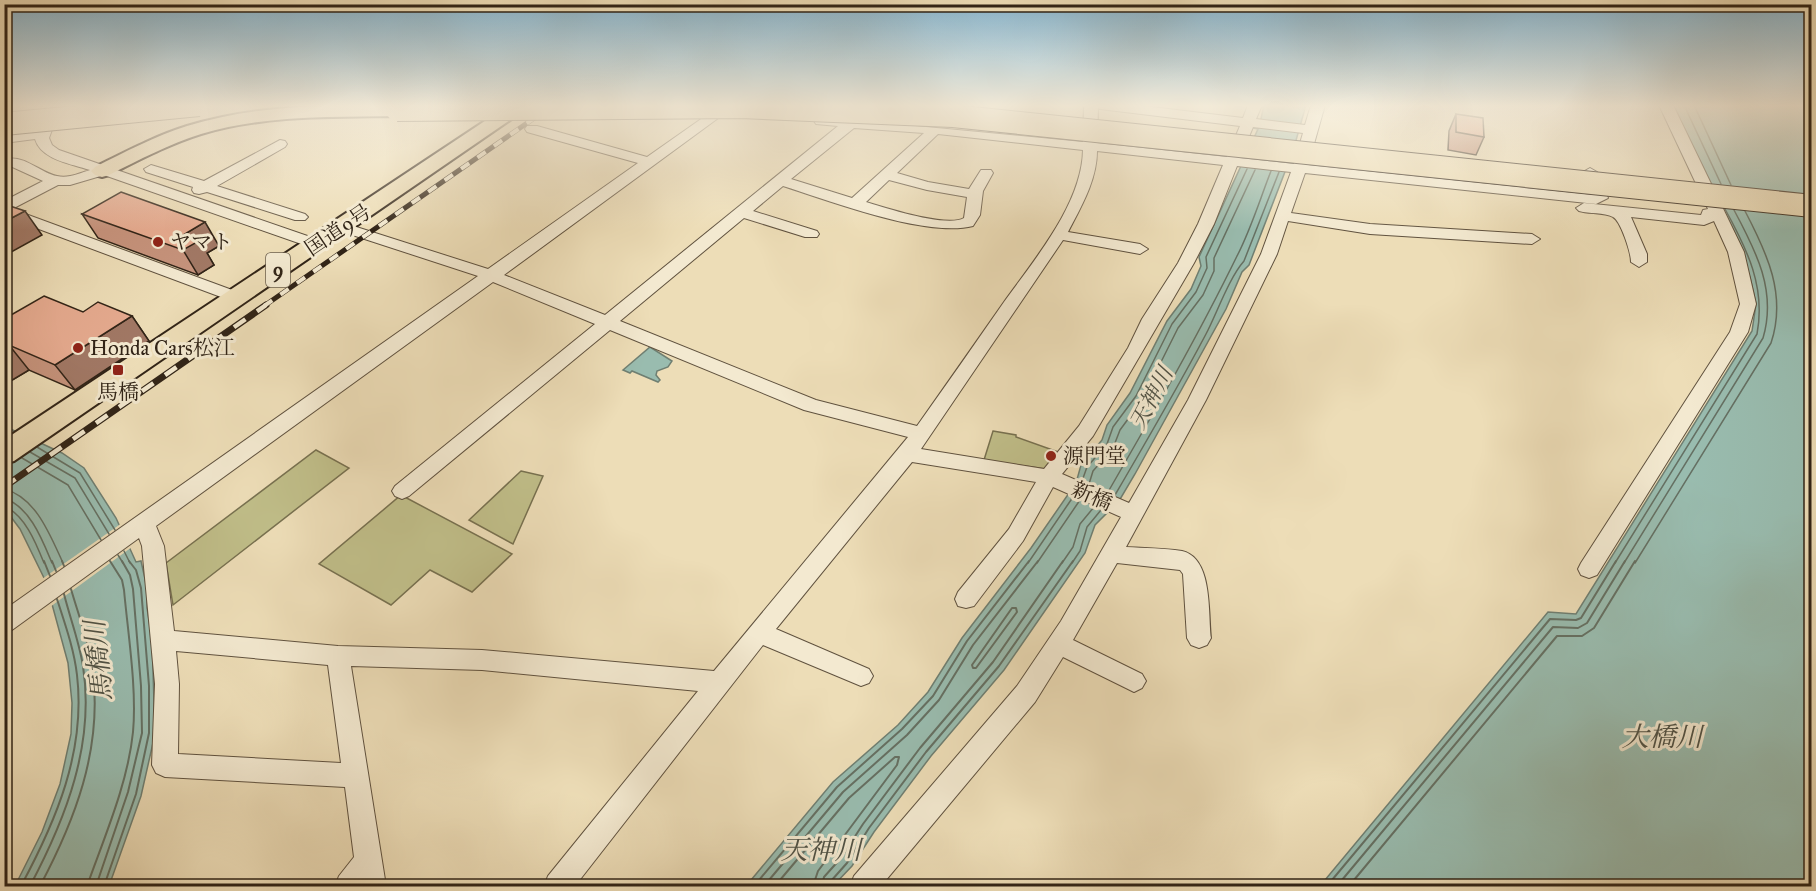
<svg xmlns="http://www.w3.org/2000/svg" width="1816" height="891" font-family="'IM FELL Great Primer','Noto Serif JP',serif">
<rect width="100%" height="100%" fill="#edddb7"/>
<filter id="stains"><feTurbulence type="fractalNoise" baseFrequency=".00333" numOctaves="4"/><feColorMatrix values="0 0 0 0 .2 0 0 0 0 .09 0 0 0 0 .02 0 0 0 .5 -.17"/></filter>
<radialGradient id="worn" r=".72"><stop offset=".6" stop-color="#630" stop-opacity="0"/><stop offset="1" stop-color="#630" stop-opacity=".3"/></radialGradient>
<path fill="#c0be89" stroke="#787150" stroke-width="1.5" d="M993 431 1016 435V437L1064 454 1046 469 984 460Z
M316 450 349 468 173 605 166 563Z
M521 471 543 476 513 544 469 520Z
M401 495 512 554 472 592 430 570 391 605 319 564Z"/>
<path fill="#99bcaf" stroke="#6f7f72" stroke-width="1.5" d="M1264 105H1306L1293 151 1249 265 1242 272 1226 309 1135 474 1119 501 1095 525 1085 553 1004 670 931 756 874 832 852 866 833 886H746L833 782 898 725 928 692 962 638 1031 548 1076 483 1081 465 1102 440 1107 425 1130 393 1167 321 1191 289 1201 266 1199 257 1258 129 1253 128H1259Z
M1669 105H1811V886H1320L1548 612 1576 614 1752 331 1756 304 1750 277Z
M650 347 672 361 668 367 657 371 656 375 660 380 658 382 632 371 630 373 623 370Z
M4 426 62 453 84 468 116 518 136 562 141 561 147 588V608L152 639 155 734 141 796 109 886H15L42 832 60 784 71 734 72 703 68 663 46 582 20 529 5 509Z"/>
<path fill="#edddb7" d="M122 523 132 547 50 607 42 579Z"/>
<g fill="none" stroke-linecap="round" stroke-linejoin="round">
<path stroke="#657063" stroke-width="1.5" d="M1684 105 1721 184
M1694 105 1731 185
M37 447 80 473 115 530
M30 452 75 478 109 534
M22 458 68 485 101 540
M1082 481 1087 467 1107 444 1113 427 1136 396 1172 324 1196 292 1207 268 1206 257 1247 169
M1089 484 1093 471 1113 448 1120 430 1142 400 1178 328 1203 295 1214 271V258L1255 170
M4 489C36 497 50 535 63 563
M1108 492C1153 414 1198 336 1237 256 1251 229 1260 199 1271 171
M1115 495C1146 442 1177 389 1206 334 1217 313 1229 278 1244 261L1279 172
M4 498C30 507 42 539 52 563
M4 506C25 515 36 543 44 563
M124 551 130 563
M118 555 123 563
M1028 563 1073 497
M1037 563 1080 500
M1062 563 1073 547 1080 524 1094 507
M1072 563 1080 551 1087 527 1101 510
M1615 563 1757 334C1766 287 1747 249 1725 209
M1624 563 1763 338C1777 291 1756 251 1734 210
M1635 563 1771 343C1787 295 1767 253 1745 211"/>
<path stroke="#657063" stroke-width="2" d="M44 561 50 576
M52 561 56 571
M62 561 64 566
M1012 608H1016L1017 612 976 668H973L972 665Z
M21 886C56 821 86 751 77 675 74 649 65 624 57 599
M30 886C66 818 95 744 83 666 79 641 70 618 64 594
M40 886C75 820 102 750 93 674 90 645 79 617 71 589
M87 886C104 838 128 783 133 732 137 689 128 634 124 590L122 580 110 561
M96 886 128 792 142 733 141 686 133 589 130 575 122 561
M104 886 136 794 149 733V686L141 588 136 570 129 561
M754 886 837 787 902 729 933 696 967 641 1029 561
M764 886 843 792 907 735 939 700 973 645 1038 561
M775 886 849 798 895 757H899L897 765 818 871 813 886
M822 886 824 877 841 858 863 824 920 748 993 662 1063 561
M830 886 831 881 847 863 869 828 926 752 999 666 1073 561
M1327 886 1550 619 1576 620 1581 618 1616 561
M1337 886 1553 627 1578 628 1587 623 1625 561
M1349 886 1557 636H1582L1594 628 1635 561"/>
<g stroke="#60523f" stroke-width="2">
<path id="minor" d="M59 105 66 109 53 127 49 138 52 145 59 150 322 241 324 244 316 249 310 247 104 175 70 185H58L12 209 243 294 245 298 243 302 237 303 4 216V201L43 181 8 165 6 162 8 159C24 155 41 173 57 176 68 179 80 173 90 170 72 164 41 160 35 139L4 143V135L37 131 54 106Z
M721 105H736L504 275 605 315 838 126 816 124 814 121 821 117 1083 142 1084 105H1135L1243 118 1248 105H1262L1256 119 1305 125 1311 105H1325L1308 165 1594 195 1583 172 1590 168 1597 172 1608 198 1596 204 1305 173 1291 213 1370 224 1532 234 1540 239 1532 244 1370 234 1288 221 1277 254 1206 400 1126 547C1144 548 1164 548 1182 551 1213 558 1208 613 1211 638L1207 645 1199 648 1191 645 1187 638 1183 574 1180 570 1117 563 1073 640 1142 674 1146 681 1142 688 1134 692 1126 688 1063 657 1035 702 881 886H850L854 876 1017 686 1061 621 1121 517 1053 487 1023 541 974 606 966 608 958 606 955 599 958 592 1009 529 1036 482 912 462 776 629 869 669 873 676 869 683 861 686 763 645 575 886H544L548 876 698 691 482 670 351 666 386 886H335L339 876 354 857 345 787 165 777 156 773 152 765 155 684 142 546 139 538 12 630 4 632V610L478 276 337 230 334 227 337 224H347L488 269 638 163 527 132 525 129 527 126H537L647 157ZM1098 108 1100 109 1240 126 1227 157 1097 143ZM1253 127 1303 133 1294 164 1240 158ZM854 128 924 133 852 198 791 179ZM938 134 1083 150C1082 204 1034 260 1004 302 975 344 946 385 917 426L816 400 620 321 744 218 805 237H817L819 234 817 231 753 211 783 186C830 201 927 238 973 226L980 215 983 191 993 173 991 170H981L969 189 928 182 897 173ZM1097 151 1223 165 1198 224 1178 263 1142 319 1128 348 1079 426 1044 469 921 449 1063 240 1140 254 1148 249 1140 244 1068 232C1081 207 1097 180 1097 151ZM1237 166 1291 172 1261 254 1188 400 1129 503 1062 474 1093 436 1194 263 1214 224ZM889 180 927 190 967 197 964 218C947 228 886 208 866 202ZM493 282 595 324 395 486 392 491 395 496 402 499 409 496 610 330 804 410 908 437 714 671 482 650 338 646 174 631 164 546 156 526ZM176 651 328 665 341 763 178 754 179 684Z
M1659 105H1673L1744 252 1756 304 1748 332 1597 575 1589 578 1581 575 1578 569 1581 563 1730 332 1740 304 1728 252 1714 221 1704 225 1631 217 1647 254V262L1639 267 1631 262C1631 253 1621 221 1613 217 1604 212 1589 214 1579 211L1576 208 1584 203 1701 215 1703 210 1708 209Z
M280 140 285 141 287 144 285 147 217 186 305 214 308 217 305 220H295L207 192 199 194 194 193 192 190 193 187 146 172 144 169 151 165 204 181Z"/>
</g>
<g stroke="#312417" stroke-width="4">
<path id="highway" d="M355 105H401L407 110 404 114 397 116C332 117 264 115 201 134 169 144 139 160 109 175L102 177 95 175 91 171 95 167C125 152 155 136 187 126 242 109 299 106 355 105Z
M509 105H532L14 461 4 464V440Z"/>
</g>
<use href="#minor" fill="#f3e9d0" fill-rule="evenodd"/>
<use href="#highway" fill="#edddb7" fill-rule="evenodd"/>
<g stroke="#312417" stroke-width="5">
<path id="rail-far1" d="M264 306 553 105"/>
</g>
<g stroke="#312417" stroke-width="7">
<path id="rail" d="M4 487 266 305"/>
</g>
<use href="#rail-far1" stroke="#f3e9d0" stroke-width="4" stroke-dasharray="10" stroke-linecap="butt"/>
<use href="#rail" stroke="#f3e9d0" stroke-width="4.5" stroke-dasharray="14" stroke-linecap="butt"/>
<g stroke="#312417" stroke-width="24" stroke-linecap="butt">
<path id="highway-bridge" d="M397 110 741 107 953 116 1812 206
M4 124 199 105"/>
</g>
<use href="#highway-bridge" stroke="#edddb7" stroke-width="22"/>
</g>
<path fill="#c6937c" stroke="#312417" stroke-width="1.5" d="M1456 114 1484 137 1476 155 1448 150 1449 131Z
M82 214 219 246 207 253 214 265 198 275 98 238Z
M83 312 132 316 149 341 75 390 29 370 4 385V319Z"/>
<path fill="#a17865" stroke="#312417" stroke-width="1.5" d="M25 211 42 235 4 256V222Z
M205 222 219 246 207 253 214 265 198 275 183 250V235Z
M132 316 149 341 75 390 55 365Z
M9 345 29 370 4 385V348Z"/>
<path fill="#e6ab90" stroke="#312417" stroke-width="1.5" d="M1456 114 1483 118 1484 137 1456 132Z
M121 192 205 222 183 235 199 241 183 250 82 214Z
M4 204 25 211 4 222Z
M44 296 83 312 98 302 132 316 55 365 9 345 4 348V319Z"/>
<linearGradient id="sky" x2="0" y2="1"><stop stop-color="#88b7d1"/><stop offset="0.46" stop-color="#f7f0df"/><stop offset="1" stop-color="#f7f0df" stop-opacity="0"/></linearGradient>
<rect width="1816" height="230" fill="url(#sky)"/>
<g fill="#8f2418" stroke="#f3e9d0" stroke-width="2">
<circle cx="158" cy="242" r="6"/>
<circle cx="78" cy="348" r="6"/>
<rect x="112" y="364" width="12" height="12" rx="3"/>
<circle cx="1051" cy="456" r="6"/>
</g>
<g text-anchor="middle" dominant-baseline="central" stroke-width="6" stroke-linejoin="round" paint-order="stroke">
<rect fill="#f3e9d0" stroke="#6b5f4e" stroke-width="1.5" x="266" y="253" width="24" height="34" rx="4.5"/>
<g font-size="20" font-weight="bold" fill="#312417">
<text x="278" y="270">9</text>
</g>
<g font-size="21" fill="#312417" stroke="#f3e9d0">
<text transform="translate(338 230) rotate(-34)">国道9号</text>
<text transform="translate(1092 496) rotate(23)">新橋</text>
</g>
<g font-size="21" fill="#312417" stroke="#f3e9d0" text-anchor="start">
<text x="170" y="242">ヤマト</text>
<text x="90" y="348">Honda Cars松江</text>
<text x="118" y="392" text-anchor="middle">馬橋</text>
<text x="1063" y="456">源門堂</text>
</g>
<g font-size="22" font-style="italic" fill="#505245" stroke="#f3e9d0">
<text transform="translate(1151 398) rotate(-62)">天神川</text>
</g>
<g font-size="27" font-style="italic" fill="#505245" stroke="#f3e9d0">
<text transform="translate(98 661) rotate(-96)">馬橋川</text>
<text x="1662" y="736">大橋川</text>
<text x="821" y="849">天神川</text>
</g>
</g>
<rect width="1816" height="891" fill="none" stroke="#edddb7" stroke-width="24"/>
<rect x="6" y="6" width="1804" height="879" fill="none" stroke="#312417" stroke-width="3"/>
<rect x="12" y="12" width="1792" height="867" fill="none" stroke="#312417" stroke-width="1.5"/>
<rect width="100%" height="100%" filter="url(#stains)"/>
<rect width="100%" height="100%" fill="url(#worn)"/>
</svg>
